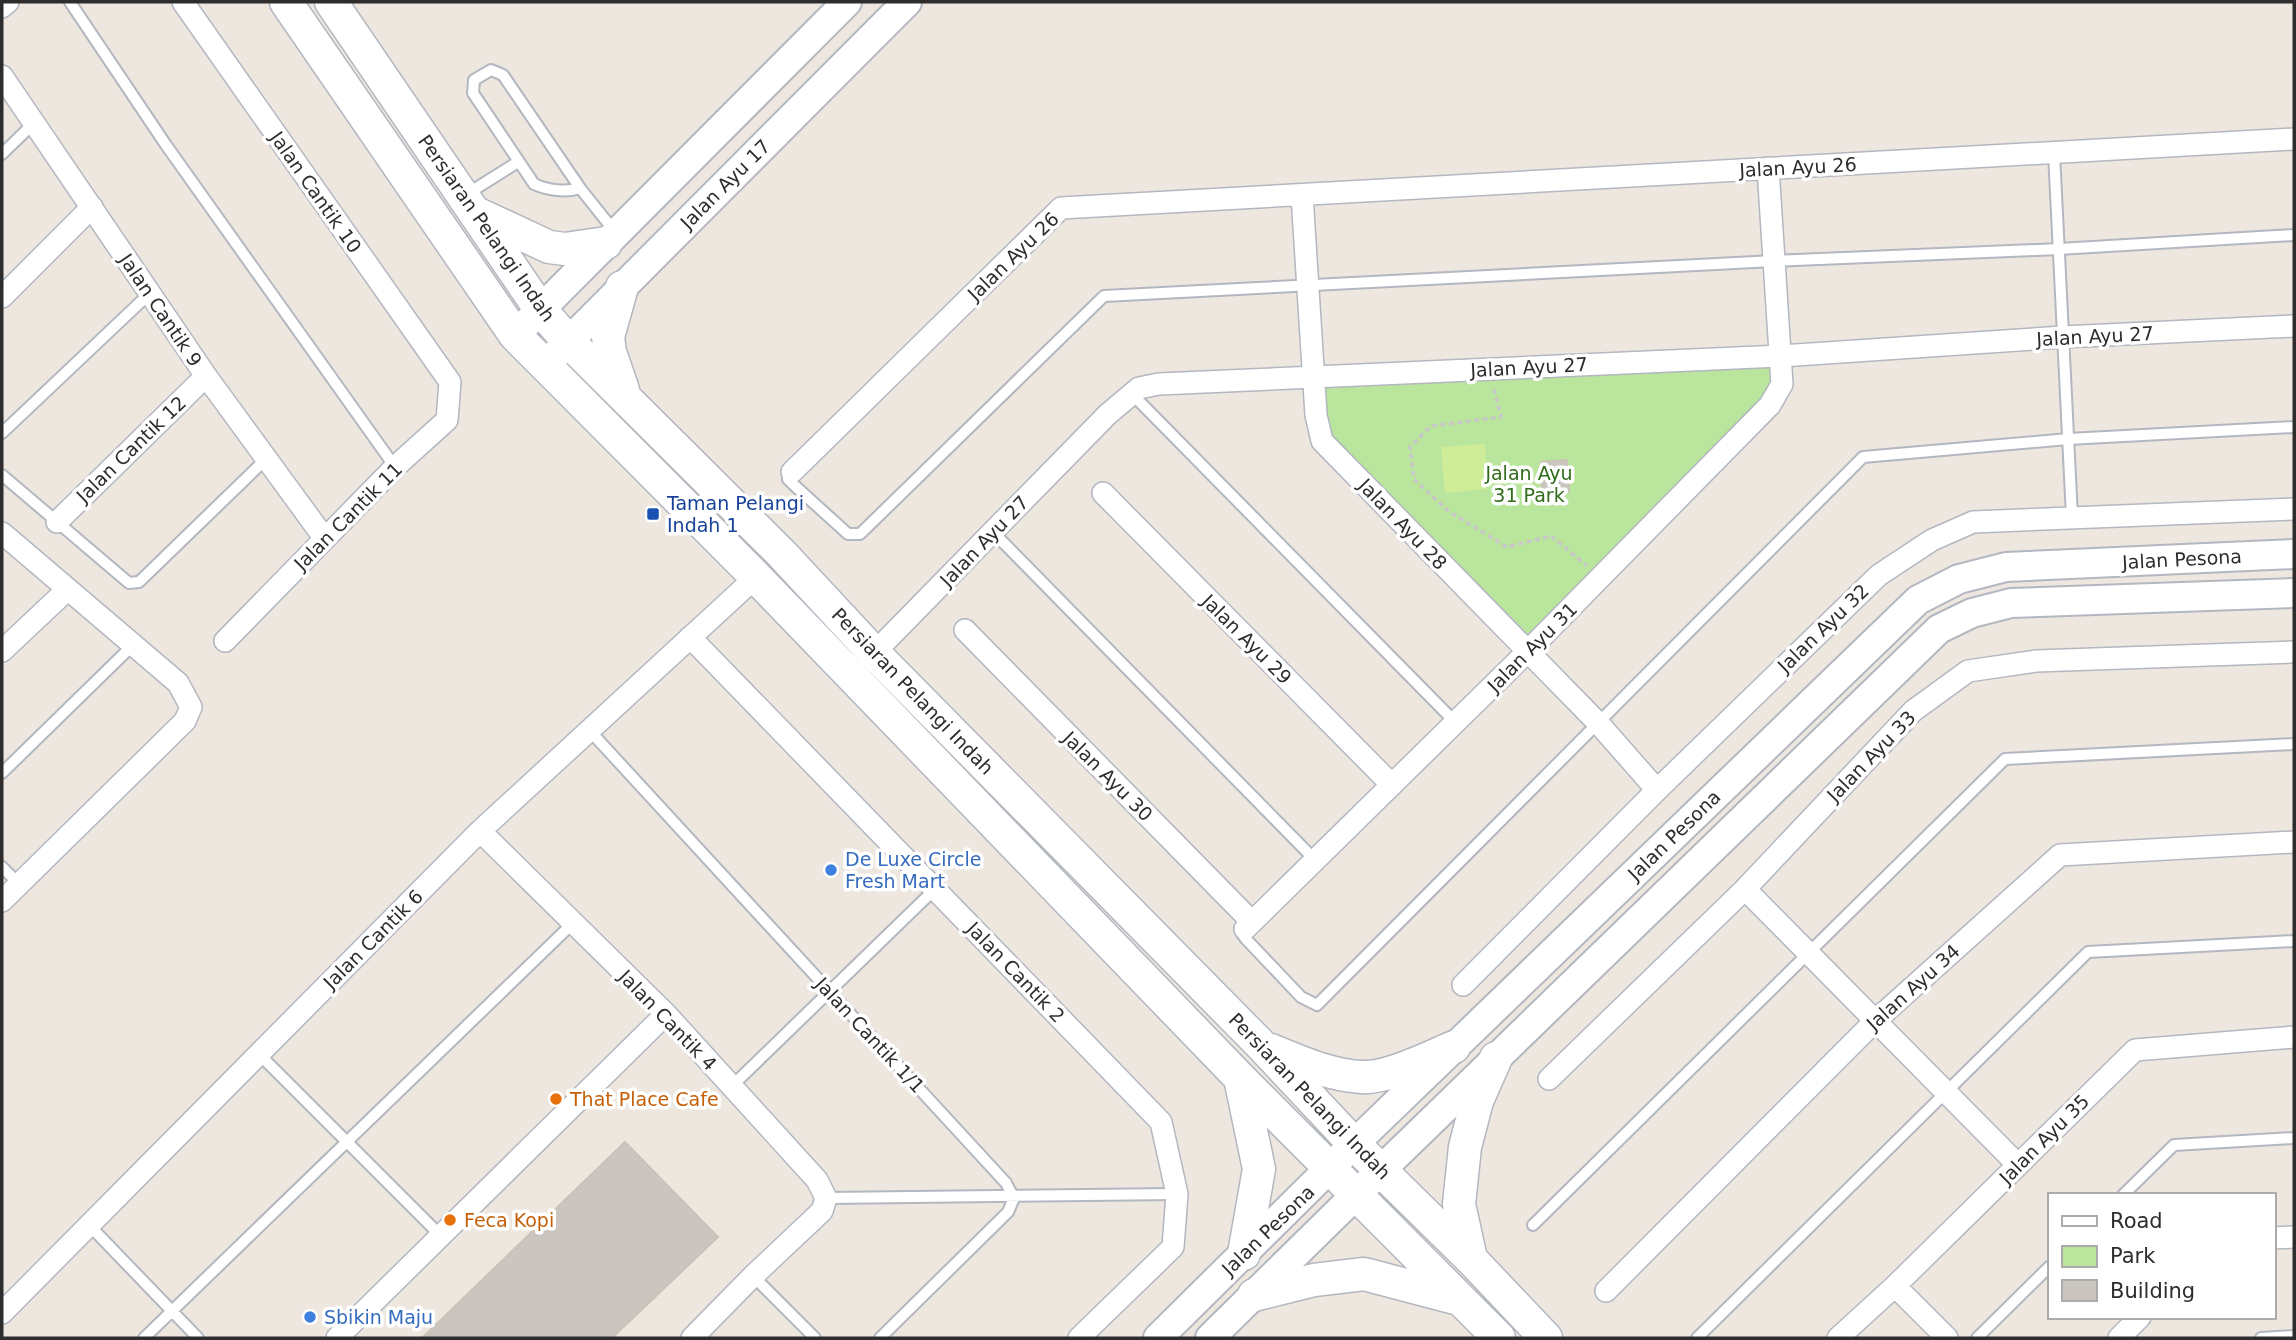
<svg xmlns="http://www.w3.org/2000/svg" width="2296" height="1340" font-family="'DejaVu Sans',sans-serif">
<rect width="100%" height="100%" fill="#eee7e0"/>
<path fill="#bae59c" d="M1775 365 1776 381 1763 400 1528 641 1332 441 1324 415 1323 385Z"/>
<path fill="#cfec98" d="M1485 444 1487 489 1445 493 1441 447Z"/>
<path fill="#cac5be" stroke="#cac3b9" stroke-width="2" d="M1567 460 1569 492 1542 493 1541 462Z
M625 1142 718 1237 612 1338H422Z"/>
<g fill="none" stroke-linecap="round" stroke-linejoin="round">
<g stroke="#b3b7c0" stroke-width="14">
<path id="service" d="M70 2 166 145 395 467
M2054 153 2072 517
M2 154 34 123
M580 188C566 193 547 190 534 184L473 93 474 80 491 70 503 75 580 188 615 232
M467 194 518 162
M1132 394 1456 723
M2 433 150 293
M792 472 788 479 795 486 848 534H860L1104 296 1774 261 2059 249 2294 235
M2 475 129 583 139 582 266 459
M993 532 1315 860
M590 731 1006 1183 1014 1198 1008 1212 880 1338
M2 773 133 645
M2 867 19 884
M1245 929 1243 935 1246 939 1301 997 1317 1005 1863 457 2068 439 2294 427
M259 1054 441 1236
M732 1086 935 889
M2123 1195 2174 1145 2294 1138
M826 1198 1177 1194
M89 1225 198 1338
M1533 1225 2005 759 2294 744
M753 1276 815 1338
M144 1338 572 924
M1697 1338 2088 952 2294 941
M1977 1338 2049 1267
M2261 1338 2294 1336"/>
</g>
<g stroke="#b3b7c0" stroke-width="24">
<path id="minor" d="M183 2 450 382 447 420 395 467 225 641
M2 7 8 2
M2 76 206 376 325 539
M1302 195 1316 415 1322 441 1599 724 1657 790
M2 297 92 207
M792 472 1061 208 2294 139
M1103 493 1392 785
M57 522 206 376
M2 533 178 683 191 707 185 721 2 901
M965 630 1252 922
M690 637 1161 1122 1177 1194 1173 1247 1079 1338
M2 651 68 589
M874 653 1108 414 1139 388 1159 384 1781 356 2063 337 2294 326
M480 831 666 1014 817 1180 826 1198 822 1211 753 1276 692 1338
M1745 889 2018 1165
M1245 929 1527 652 1770 405 1782 384 1768 168
M1463 985 1657 790 1879 575 1932 540 1973 522 2294 509
M1549 1079 1745 889 1913 711 1968 671 2036 661 2294 652
M2273 1238 2294 1237
M1895 1286 1947 1338
M1606 1291 1875 1021 2060 855 2294 842
M2 1313 480 831 756 577
M337 1338 666 1014
M1838 1338 1895 1286 2135 1050 2294 1037
M2119 1338 2140 1317"/>
</g>
<g stroke="#b3b7c0" stroke-width="32">
<path id="tertiary" d="M515 335 847 2
M544 366 907 2
M1158 1338 1354 1144 1918 600 1959 579 2006 567 2294 554
M1210 1338 1381 1170 1939 629 1972 613 2011 603 2294 593"/>
</g>
<g stroke="#b3b7c0" stroke-width="35">
<path id="secondary" d="M286 2 515 335 756 577 1240 1078 1499 1338
M331 2 540 309 568 341 781 553 874 653 1261 1045 1354 1144 1471 1259 1546 1338
M476 213 549 247 565 249 606 243
M622 287 608 337 610 352 623 390
M1271 1050C1300 1062 1329 1075 1361 1077 1387 1079 1430 1057 1454 1047
M1240 1078 1259 1169 1244 1254
M1471 1259 1459 1204 1465 1147 1477 1101 1496 1058
M1254 1295 1314 1280 1364 1274 1459 1299"/>
</g>
<path stroke="#c8c8c8" stroke-width="3.5" stroke-dasharray="5 3.5" stroke-linecap="butt" d="M1494 389 1501 417 1431 426 1410 447 1414 479 1448 511 1507 547 1551 536 1587 566"/>
<use href="#service" stroke="#fff" stroke-width="10"/>
<use href="#minor" stroke="#fff" stroke-width="21"/>
<use href="#tertiary" stroke="#fff" stroke-width="28"/>
<use href="#secondary" stroke="#fff" stroke-width="32"/>
</g>
<rect fill="#1a4fb4" stroke="#fff" stroke-width="2.5" x="646" y="507" width="14" height="14" rx="3.5"/>
<g fill="#3f7fe0" stroke="#fff" stroke-width="2.5">
<circle cx="831" cy="870" r="7"/>
<circle cx="310" cy="1317" r="7"/>
</g>
<g fill="#e8710a" stroke="#fff" stroke-width="2.5">
<circle cx="556" cy="1099" r="7"/>
<circle cx="450" cy="1220" r="7"/>
</g>
<g text-anchor="middle" dominant-baseline="central" stroke-width="7" stroke-linejoin="round" paint-order="stroke">
<g font-size="19" fill="#2d2d2d" stroke="#fff">
<text transform="translate(1798 167) rotate(-3)">Jalan Ayu 26</text>
<text transform="translate(725 184) rotate(-45)">Jalan Ayu 17</text>
<text transform="translate(316 192) rotate(55)">Jalan Cantik 10</text>
<text transform="translate(487 228) rotate(55)">Persiaran Pelangi Indah</text>
<text transform="translate(1013 256) rotate(-44)">Jalan Ayu 26</text>
<text transform="translate(161 310) rotate(56)">Jalan Cantik 9</text>
<text transform="translate(2095 336) rotate(-3)">Jalan Ayu 27</text>
<text transform="translate(1529 367) rotate(-3)">Jalan Ayu 27</text>
<text transform="translate(131 449) rotate(-44)">Jalan Cantik 12</text>
<text transform="translate(348 516) rotate(-45)">Jalan Cantik 11</text>
<text transform="translate(1403 524) rotate(46)">Jalan Ayu 28</text>
<text transform="translate(984 541) rotate(-46)">Jalan Ayu 27</text>
<text transform="translate(2182 559) rotate(-3)">Jalan Pesona</text>
<text transform="translate(1823 628) rotate(-44)">Jalan Ayu 32</text>
<text transform="translate(1247 639) rotate(45)">Jalan Ayu 29</text>
<text transform="translate(1532 647) rotate(-45)">Jalan Ayu 31</text>
<text transform="translate(913 691) rotate(46)">Persiaran Pelangi Indah</text>
<text transform="translate(1871 756) rotate(-46)">Jalan Ayu 33</text>
<text transform="translate(1108 776) rotate(45)">Jalan Ayu 30</text>
<text transform="translate(1674 835) rotate(-44)">Jalan Pesona</text>
<text transform="translate(373 939) rotate(-45)">Jalan Cantik 6</text>
<text transform="translate(1016 972) rotate(46)">Jalan Cantik 2</text>
<text transform="translate(1913 987) rotate(-42)">Jalan Ayu 34</text>
<text transform="translate(668 1020) rotate(46)">Jalan Cantik 4</text>
<text transform="translate(870 1035) rotate(47)">Jalan Cantik 1/1</text>
<text transform="translate(1310 1096) rotate(46)">Persiaran Pelangi Indah</text>
<text transform="translate(2044 1139) rotate(-45)">Jalan Ayu 35</text>
<text transform="translate(1268 1230) rotate(-44)">Jalan Pesona</text>
</g>
<g font-size="19" fill="#316d1a" stroke="#fff">
<text x="1529" y="473">Jalan Ayu<tspan x="1529" dy="22">31 Park</tspan></text>
</g>
<g font-size="19" fill="#164399" stroke="#fff" text-anchor="start">
<text x="667" y="503">Taman Pelangi<tspan x="667" dy="22">Indah 1</tspan></text>
</g>
<g font-size="19" fill="#366cbe" stroke="#fff" text-anchor="start">
<text x="845" y="859">De Luxe Circle<tspan x="845" dy="22">Fresh Mart</tspan></text>
<text x="324" y="1317">Sbikin Maju</text>
</g>
<g font-size="19" fill="#c56008" stroke="#fff" text-anchor="start">
<text x="570" y="1099">That Place Cafe</text>
<text x="464" y="1220">Feca Kopi</text>
</g>
</g>
<rect width="2296" height="1340" fill="none" stroke="#2d2d2d" stroke-width="7"/>
<rect x="2048" y="1193" width="228" height="126" fill="#ffffff" stroke="#ababab" stroke-width="2"/>
<rect x="2062" y="1216" width="35" height="10" fill="#ffffff" stroke="#ababab" stroke-width="2"/>
<text x="2110" y="1228" font-size="21" fill="#2d2d2d">Road</text>
<rect x="2062" y="1246" width="35" height="21" fill="#bae59c" stroke="#ababab" stroke-width="2"/>
<text x="2110" y="1263" font-size="21" fill="#2d2d2d">Park</text>
<rect x="2062" y="1280" width="35" height="21" fill="#cac5be" stroke="#ababab" stroke-width="2"/>
<text x="2110" y="1298" font-size="21" fill="#2d2d2d">Building</text>
</svg>
